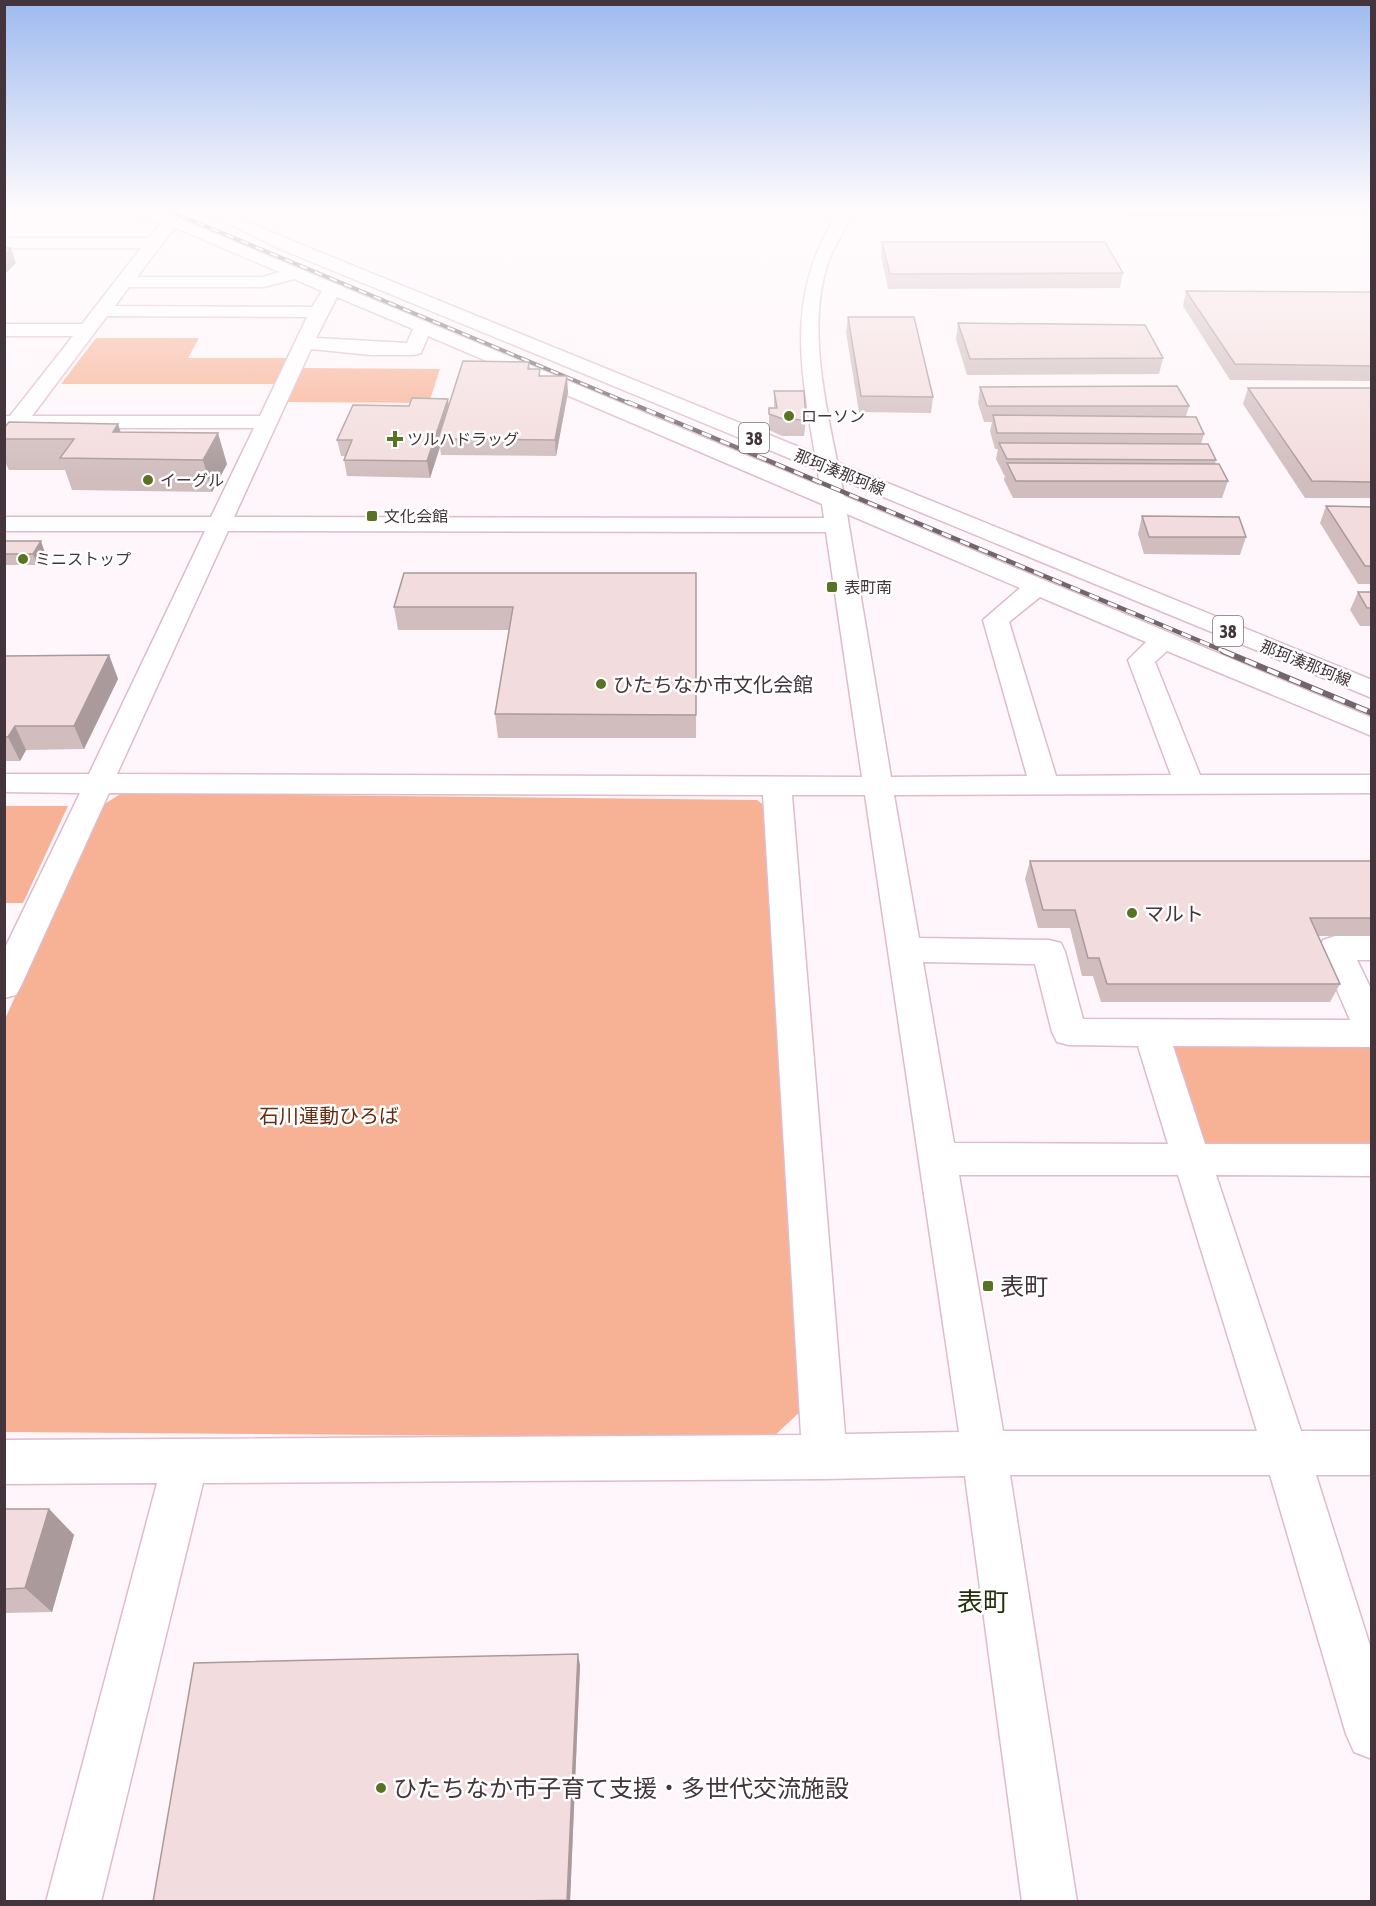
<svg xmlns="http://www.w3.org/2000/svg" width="1376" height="1906" font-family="'Asap Condensed','Noto Sans JP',sans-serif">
<rect width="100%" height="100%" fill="#fef6fa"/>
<path fill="#f7b295" d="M96 338H199L188 358H289L277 384H61Z
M303 368 440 369 429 403 287 402Z
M122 793 757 800 767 808 804 1408 772 1438 5 1432V1019L101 806Z
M5 806H68L23 903H5Z
M1151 1033 1371 1034V1160H1192Z"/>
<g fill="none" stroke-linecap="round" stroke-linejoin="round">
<g stroke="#dfbbcc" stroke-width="3">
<path id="minor" d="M127 210H150L168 216 175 210H192L182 220 820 486C805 384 778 302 840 210H856C846 227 835 244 828 263 804 333 831 425 844 496L1372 718V736L1167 651 1155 662 1200 775H1372V793L894 795 919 938 1049 940 1061 943 1065 952 1083 1019 1350 1020 1319 948 1323 940 1335 936H1372V960H1357L1372 991V1047L1173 1046 1205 1144H1372V1176L1216 1175 1301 1431H1372V1475H1316L1372 1652V1759L1354 1752 1346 1734 1270 1475H1010L1077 1902H1022L965 1476 825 1479 203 1483 101 1902H46L157 1483 4 1484V1440L801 1435 763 795 109 793 21 986 16 995 4 998V950L80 793 4 792V774H89L205 531H4V517H211L254 428H22L11 442 4 444V416H10L73 336H4V324H82L141 248H4V238H149L160 224 129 213ZM174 228 181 230 279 272 263 277H137ZM294 279 322 291 312 307 115 306 129 287H264ZM337 297 413 329 407 343 316 338ZM107 316 307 317 260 416H32ZM428 336 822 504 824 518 234 517 311 349 371 355H414L421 353ZM847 514 1020 588 983 620 1027 776 891 777ZM228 531 826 532 862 777 117 774ZM1040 597 1146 642 1128 660 1171 775 1056 776 1009 622ZM792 795H865L959 1432 845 1434ZM923 962 1035 964 1052 1032 1057 1042 1069 1045 1138 1046 1168 1144 954 1143ZM959 1175H1178L1257 1431H1003Z"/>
</g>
<g stroke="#dfbbcc" stroke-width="3">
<path id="major" d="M201 210H221L290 240 1372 680V698L278 248Z"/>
</g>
<use href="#minor" fill="#fff" fill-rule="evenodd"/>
<use href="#major" fill="#fff" fill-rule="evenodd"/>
<g stroke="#72656b" stroke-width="4">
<path id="rail-far2" d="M167 210 631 404"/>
</g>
<g stroke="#72656b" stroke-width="4.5">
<path id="rail-far1" d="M628 402 1226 652"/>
</g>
<g stroke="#72656b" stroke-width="6">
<path id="rail" d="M1223 651 1372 713"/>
</g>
<use href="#rail-far2" stroke="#fff" stroke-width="2" stroke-dasharray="8" stroke-linecap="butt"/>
<use href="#rail-far1" stroke="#fff" stroke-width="3" stroke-dasharray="10" stroke-linecap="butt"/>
<use href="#rail" stroke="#fff" stroke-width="4" stroke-dasharray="12" stroke-linecap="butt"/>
</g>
<path fill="#d1bdbe" d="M1123 210H1371V215L1128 216Z
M882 242 1123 273 1120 288 888 289 881 256Z
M1186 291 1371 292V381L1230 380 1183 306Z
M848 317 933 397 931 413 859 412 846 332Z
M958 323 1163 358 1159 374 967 375 956 339Z
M529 362 530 369 568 392 556 456 441 455 440 447 430 478 347 476 344 460 345 456H341L337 440 409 406 449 405Z
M980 387 1189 406 1186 416 1204 434 1201 444 1216 460 1215 464 1228 481 1222 498H1013L1004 480 1005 475H1004L996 459 998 449H995L990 431 992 422H984L978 403Z
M1248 388H1371V498H1305L1243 404Z
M774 391 806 420 804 436H782L769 430V408H774Z
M4 428 121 432 227 464 212 492 72 490 65 470H9L4 460Z
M1326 506 1371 507V584H1358L1320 523Z
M1142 516 1246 537 1240 555 1144 554 1138 534Z
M4 541 45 553 38 565H4Z
M696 573V738H498L495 714 509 630H398L394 607Z
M1358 592H1371V626H1360L1350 610Z
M109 655 118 679 84 749 26 750 20 761H4V656Z
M1030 861H1371V936H1318L1340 984 1330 1002H1101L1093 976H1082L1070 928H1038L1025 879Z
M4 1509H49L74 1535 52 1612 4 1613Z
M580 1665 570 1902H153Z"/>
<path fill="#aa9a9b" d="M11 248 16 263 4 275V255Z
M567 376 568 392 556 456 555 440Z
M448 399 450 415 438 439 440 447 430 478 427 461Z
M118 424 128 455 113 432Z
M218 433 227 464 212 492 203 460Z
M41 541 45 553 38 565 33 554Z
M109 655 118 679 84 749 74 726Z
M15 726 26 750 20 761 8 737Z
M49 1509 74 1535 52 1612 25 1588Z
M578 1654 580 1665 570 1902H567Z"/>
<path fill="#f3dcdd" stroke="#aa9a9b" stroke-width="1.5" d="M882 242H1105L1123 273 890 274Z
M4 248H11L4 255Z
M1186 291 1371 292V366L1235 364Z
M848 317H914L933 397 861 396Z
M958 323 1145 325 1163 358 970 359Z
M463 361 529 362 528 369H540L539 376H567L555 440 438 439Z
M1177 386 1189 406H987L980 387Z
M1248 388H1371V482L1312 481Z
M774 391H804L806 420 783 419 769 414V408H777Z
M412 398 448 399 427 461 344 460 352 440H337L353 405 409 406Z
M993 415 1196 417 1204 434 997 433Z
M9 422 118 424 113 432 218 433 203 460 60 458 74 439H4V428Z
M999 443 1208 444 1216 460 1007 459Z
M1007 463 1219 464 1228 481H1016Z
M1326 506 1371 507V566H1365Z
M1142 516 1239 517 1246 537H1149Z
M4 541H41L33 554H4Z
M404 573H696V715L495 714 513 607H394Z
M1358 592H1371V608H1367Z
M109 655 74 726H15L8 737H4V656Z
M1030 861H1371V918H1310L1340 984H1107L1099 958H1088L1075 910H1043Z
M4 1509H49L25 1588 4 1589Z
M578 1654 567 1900 472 1902H153L194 1663Z"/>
<linearGradient id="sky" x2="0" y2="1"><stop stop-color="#9ebaef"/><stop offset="0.44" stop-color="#fffbfd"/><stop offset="1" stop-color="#fffbfd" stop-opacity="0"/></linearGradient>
<rect width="1376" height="477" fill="url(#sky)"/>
<g fill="#597325" stroke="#fff" stroke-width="2">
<circle cx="789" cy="416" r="6"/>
<path d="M392 430h6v6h6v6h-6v6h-6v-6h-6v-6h6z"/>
<circle cx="148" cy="480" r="6"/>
<rect x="366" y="510" width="12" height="12" rx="3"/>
<circle cx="23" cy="559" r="6"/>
<rect x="826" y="581" width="12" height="12" rx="3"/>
<circle cx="601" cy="684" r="6"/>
<circle cx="1132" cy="913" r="6"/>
<rect x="982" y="1280" width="12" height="12" rx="3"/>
<circle cx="381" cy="1788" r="6"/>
</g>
<g text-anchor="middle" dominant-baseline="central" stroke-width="5" stroke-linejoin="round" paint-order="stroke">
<g font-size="16" fill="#44353c" stroke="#fff" text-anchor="start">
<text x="801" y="416">ローソン</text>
<text x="407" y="439">ツルハドラッグ</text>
<text x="160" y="480">イーグル</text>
<text x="384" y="516">文化会館</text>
<text x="35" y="559">ミニストップ</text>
<text x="844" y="587">表町南</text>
</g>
<g font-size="16" fill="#44353c" stroke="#fff">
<text transform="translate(840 472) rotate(22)">那珂湊那珂線</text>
<text transform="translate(1306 663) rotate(22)">那珂湊那珂線</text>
</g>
<g fill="#fff" stroke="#7c7276" stroke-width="1.5">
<rect x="739" y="423" width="30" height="30" rx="4.5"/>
<rect x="1213" y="616" width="30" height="30" rx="4.5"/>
</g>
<g font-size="18" font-weight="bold" fill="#44353c">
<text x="754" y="438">38</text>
<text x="1228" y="631">38</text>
</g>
<g font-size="20" fill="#44353c" stroke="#fff" text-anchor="start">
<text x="613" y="684">ひたちなか市文化会館</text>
<text x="1144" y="913">マルト</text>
</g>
<g font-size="20" fill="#672c0f" stroke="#fff">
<text x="329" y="1115">石川運動ひろば</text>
</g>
<g font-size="24" fill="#44353c" stroke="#fff" text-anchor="start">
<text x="1000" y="1286">表町</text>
<text x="393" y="1788">ひたちなか市子育て支援・多世代交流施設</text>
</g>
<g font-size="26" fill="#24300b" stroke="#fff">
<text x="983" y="1602">表町</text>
</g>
</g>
<rect width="1376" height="1906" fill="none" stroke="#44353c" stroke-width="12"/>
</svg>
